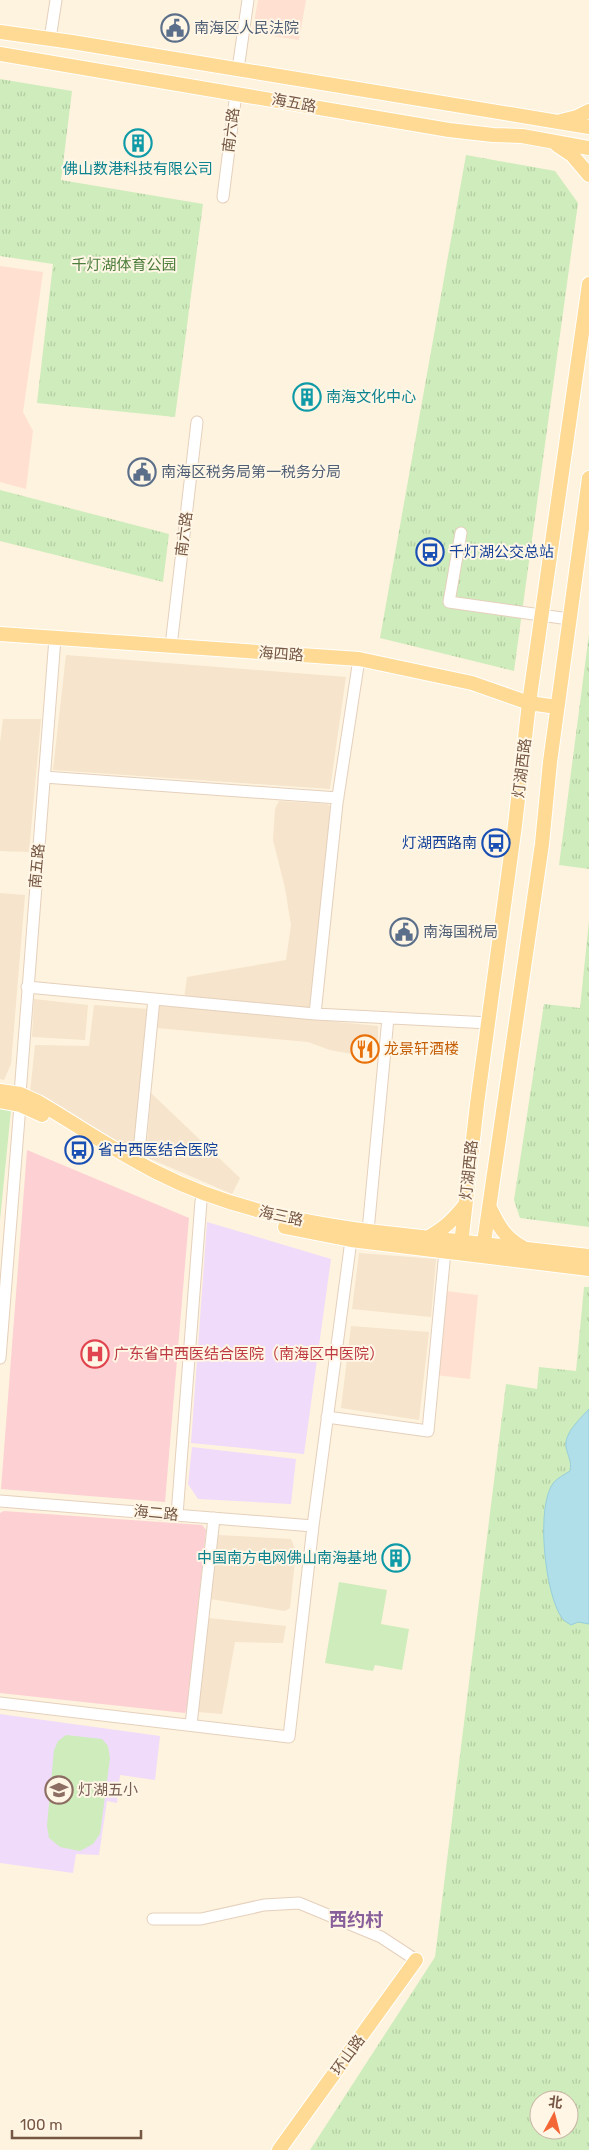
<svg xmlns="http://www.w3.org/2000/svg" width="589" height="2150" font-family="Rubik,'Noto Sans SC',sans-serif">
<defs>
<pattern id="park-tufts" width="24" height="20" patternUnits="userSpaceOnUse" patternTransform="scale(1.25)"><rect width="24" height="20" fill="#ceecbc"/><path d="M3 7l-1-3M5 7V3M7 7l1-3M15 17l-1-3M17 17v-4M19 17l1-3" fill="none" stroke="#b4cca3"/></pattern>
</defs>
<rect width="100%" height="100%" fill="#fef3de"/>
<path fill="#f6e4cc" d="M66 655 346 677 330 789 53 770Z
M3 719H41L29 852 0 851V743Z
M279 801 327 804 335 809 311 1008 184 999 187 977 286 960 291 925 285 888 273 840 275 809Z
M0 893 25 895 11 1064 4 1080 0 1079Z
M34 999 88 1005 85 1040 32 1037Z
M159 1004 378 1026V1056L373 1058 330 1050 308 1042 157 1028Z
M94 1005 149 1009 133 1162 30 1092 35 1045 89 1046Z
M151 1093 240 1178 232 1194 146 1157Z
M359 1253 436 1259 431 1317 352 1309Z
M351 1326 429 1332 419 1420 341 1408Z
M218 1535 291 1539 296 1551 290 1608 285 1611 210 1599Z
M209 1618 286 1626 283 1643 235 1642 222 1714 198 1712Z"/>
<path fill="#ffe0d1" d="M258 0H306L299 40 252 33Z
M0 266 43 272 23 412 33 431 26 489 0 482Z
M446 1291 478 1295 470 1379 436 1375Z"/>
<path fill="#f0dbfa" d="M207 1222 331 1259 304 1454 191 1443Z
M192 1447 296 1459 291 1504 198 1499 188 1484Z
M0 1714 160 1736 155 1780 120 1775 117 1803 107 1801 99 1855 76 1854 73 1873 0 1863Z"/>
<path fill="#fdd0d4" d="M27 1150 189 1218 165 1502 1 1489Z
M4 1511 202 1525 206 1530 188 1705 185 1713 0 1693V1513Z"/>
<path fill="url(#park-tufts)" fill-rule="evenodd" d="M0 79 72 91 61 180 203 204 175 417 37 403 53 264 0 256Z
M466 155 555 171 578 203 514 671 380 638Z
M0 490 169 534 163 582 0 541Z
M589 634V869L559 865Z
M589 921V1227L520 1218 514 1200 544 1004 580 1008Z
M584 1287H589V2150H310L435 1957 506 1384 537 1389 539 1367 576 1371ZM539 2100H569V2130H539Z"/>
<path fill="#ceecbc" d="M0 1109 11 1110 0 1220Z
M339 1582 387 1590 381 1624 409 1629 402 1670 375 1665 373 1671 325 1663Z
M66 1735 102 1739 108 1746 110 1758 100 1834 93 1844 80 1851 60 1847 49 1838 47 1826 54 1750 58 1741Z"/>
<path fill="#b1dfe9" stroke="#97cfdb" d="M589 1409V1624L578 1622 571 1625C568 1623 564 1621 562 1618 545 1595 535 1505 554 1482 558 1478 565 1474 570 1471 572 1461 568 1457 566 1447 564 1433 580 1419 589 1409Z"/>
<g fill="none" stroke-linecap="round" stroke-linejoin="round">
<g stroke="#e5d0bc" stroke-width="13">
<path id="minor" d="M50 39 56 0
M238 69 248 0
M223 197 236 93
M461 533 449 602 569 619
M171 646 197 422
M44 777 338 798
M27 987 315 1014 489 1023
M315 1014 337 803 359 659
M20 1094 55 638
M138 1162 154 999
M368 1231 388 1018
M0 1358 20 1105
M327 1417 428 1431 445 1251
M0 1501 313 1526
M177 1515 201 1201
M0 1703 289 1737 313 1526 351 1240
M191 1725 214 1518
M153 1919H201L264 1905 299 1903 381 1937 416 1960"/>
</g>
<g stroke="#fff" stroke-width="16">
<path id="major" d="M0 32 72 42 589 127
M0 54 449 130 493 135 522 136 589 148
M561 121 577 117 589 111
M557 145 572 155 589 175
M0 634 359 659 472 683 529 703 557 707
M0 1091 20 1094 38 1102C77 1125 115 1151 156 1172 222 1206 294 1221 368 1231L589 1256
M0 1101 20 1105 42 1115
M490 1208C498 1225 505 1238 522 1247
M285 1227 351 1240 589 1269
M427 1238C444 1229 453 1220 465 1205
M460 1253 477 1104 515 825 529 703 589 284
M482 1256 542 844 550 762 589 478
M279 2150 416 1960"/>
</g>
<use href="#minor" stroke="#fff" stroke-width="11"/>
<use href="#major" stroke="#ffda94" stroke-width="14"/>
</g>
<defs>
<g id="civic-ring" transform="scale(1.4375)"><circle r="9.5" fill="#fff6e6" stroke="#5c6f8a" stroke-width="1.5"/><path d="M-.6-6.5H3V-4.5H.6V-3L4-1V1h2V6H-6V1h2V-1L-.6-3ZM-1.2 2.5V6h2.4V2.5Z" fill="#5c6f8a"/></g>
<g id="building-ring" transform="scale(1.4375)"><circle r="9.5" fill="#fff6e6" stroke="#0f9aa8" stroke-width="1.5"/><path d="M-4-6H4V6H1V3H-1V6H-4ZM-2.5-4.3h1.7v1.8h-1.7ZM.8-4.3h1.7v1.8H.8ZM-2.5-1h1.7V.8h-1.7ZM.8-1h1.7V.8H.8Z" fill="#0f9aa8"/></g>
<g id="bus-ring" transform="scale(1.4375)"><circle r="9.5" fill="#fff6e6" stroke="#1a4fb4" stroke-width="1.5"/><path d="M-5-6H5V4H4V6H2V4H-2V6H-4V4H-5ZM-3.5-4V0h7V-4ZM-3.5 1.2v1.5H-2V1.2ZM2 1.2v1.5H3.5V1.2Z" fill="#1a4fb4"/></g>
<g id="restaurant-ring" transform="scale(1.4375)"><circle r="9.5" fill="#fff6e6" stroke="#e8710a" stroke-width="1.5"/><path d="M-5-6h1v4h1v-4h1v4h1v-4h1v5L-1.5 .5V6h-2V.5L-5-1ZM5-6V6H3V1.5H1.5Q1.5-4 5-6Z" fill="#e8710a"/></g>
<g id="hospital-ring" transform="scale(1.4375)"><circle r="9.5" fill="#fff6e6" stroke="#e0444e" stroke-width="1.5"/><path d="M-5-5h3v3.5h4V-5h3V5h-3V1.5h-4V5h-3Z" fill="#e0444e"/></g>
<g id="school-ring" transform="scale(1.4375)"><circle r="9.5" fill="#fff6e6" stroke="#8d6e63" stroke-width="1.5"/><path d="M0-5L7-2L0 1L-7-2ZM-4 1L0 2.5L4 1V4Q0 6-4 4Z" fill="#8d6e63"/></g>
</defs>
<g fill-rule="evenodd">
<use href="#civic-ring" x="175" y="28"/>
<use href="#building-ring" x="138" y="143"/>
<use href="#building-ring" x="307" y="397"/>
<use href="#civic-ring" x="142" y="472"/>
<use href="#bus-ring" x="430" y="552"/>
<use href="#bus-ring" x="496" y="843"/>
<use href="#civic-ring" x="404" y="932"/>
<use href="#restaurant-ring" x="365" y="1049"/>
<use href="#bus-ring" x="79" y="1150"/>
<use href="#hospital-ring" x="95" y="1354"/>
<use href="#building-ring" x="396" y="1558"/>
<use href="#school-ring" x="59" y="1790"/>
</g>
<g text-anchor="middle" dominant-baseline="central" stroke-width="4" stroke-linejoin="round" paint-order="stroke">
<g font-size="15" fill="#4e5e75" stroke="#fff6e6" text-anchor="start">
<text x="194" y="28">南海区人民法院</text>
<text x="161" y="472">南海区税务局第一税务分局</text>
<text x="423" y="932">南海国税局</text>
</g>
<g font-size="15" fill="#765744" stroke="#fff6e6">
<text transform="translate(294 103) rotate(10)">海五路</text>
<text transform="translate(231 130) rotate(-83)">南六路</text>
<text transform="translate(184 534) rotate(-83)">南六路</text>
<text transform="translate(281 654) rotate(4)">海四路</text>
<text transform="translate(522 768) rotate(-83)">灯湖西路</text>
<text transform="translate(37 866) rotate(-85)">南五路</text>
<text transform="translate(469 1170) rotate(-84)">灯湖西路</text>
<text transform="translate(281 1216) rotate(12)">海三路</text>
<text transform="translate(156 1513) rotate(5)">海二路</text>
<text transform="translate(348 2055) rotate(-54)">环山路</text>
</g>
<g font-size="15" fill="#0d838f" stroke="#fff6e6">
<text x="138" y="169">佛山数港科技有限公司</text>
<text x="326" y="397" text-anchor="start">南海文化中心</text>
<text x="377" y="1558" text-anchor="end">中国南方电网佛山南海基地</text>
</g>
<g font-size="15" fill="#4c7d3b" stroke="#fff6e6">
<text x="124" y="265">千灯湖体育公园</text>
</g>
<g font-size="15" fill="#164399" stroke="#fff6e6" text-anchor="start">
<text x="449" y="552">千灯湖公交总站</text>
<text x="477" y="843" text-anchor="end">灯湖西路南</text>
<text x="98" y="1150">省中西医结合医院</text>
</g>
<g font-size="15" fill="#c56008" stroke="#fff6e6" text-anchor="start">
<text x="384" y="1049">龙景轩酒楼</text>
</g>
<g font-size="15" fill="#be3a42" stroke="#fff6e6" text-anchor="start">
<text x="114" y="1354">广东省中西医结合医院（南海区中医院）</text>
</g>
<g font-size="15" fill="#785e54" stroke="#fff6e6" text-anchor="start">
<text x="78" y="1790">灯湖五小</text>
</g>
<g font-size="18" font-weight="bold" fill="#885f9a" stroke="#fff6e6">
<text x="356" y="1920">西约村</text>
</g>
</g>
<g transform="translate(554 2115) rotate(7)"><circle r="24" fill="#fff6e6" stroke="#c8b6a5"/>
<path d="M0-4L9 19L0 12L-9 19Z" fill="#f36737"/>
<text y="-8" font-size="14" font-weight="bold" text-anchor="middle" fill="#765744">北</text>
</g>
<path d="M12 2130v8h129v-8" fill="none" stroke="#765744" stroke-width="2.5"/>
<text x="20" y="2130" font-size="15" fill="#765744" stroke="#fff6e6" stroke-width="4" paint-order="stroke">100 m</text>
</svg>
